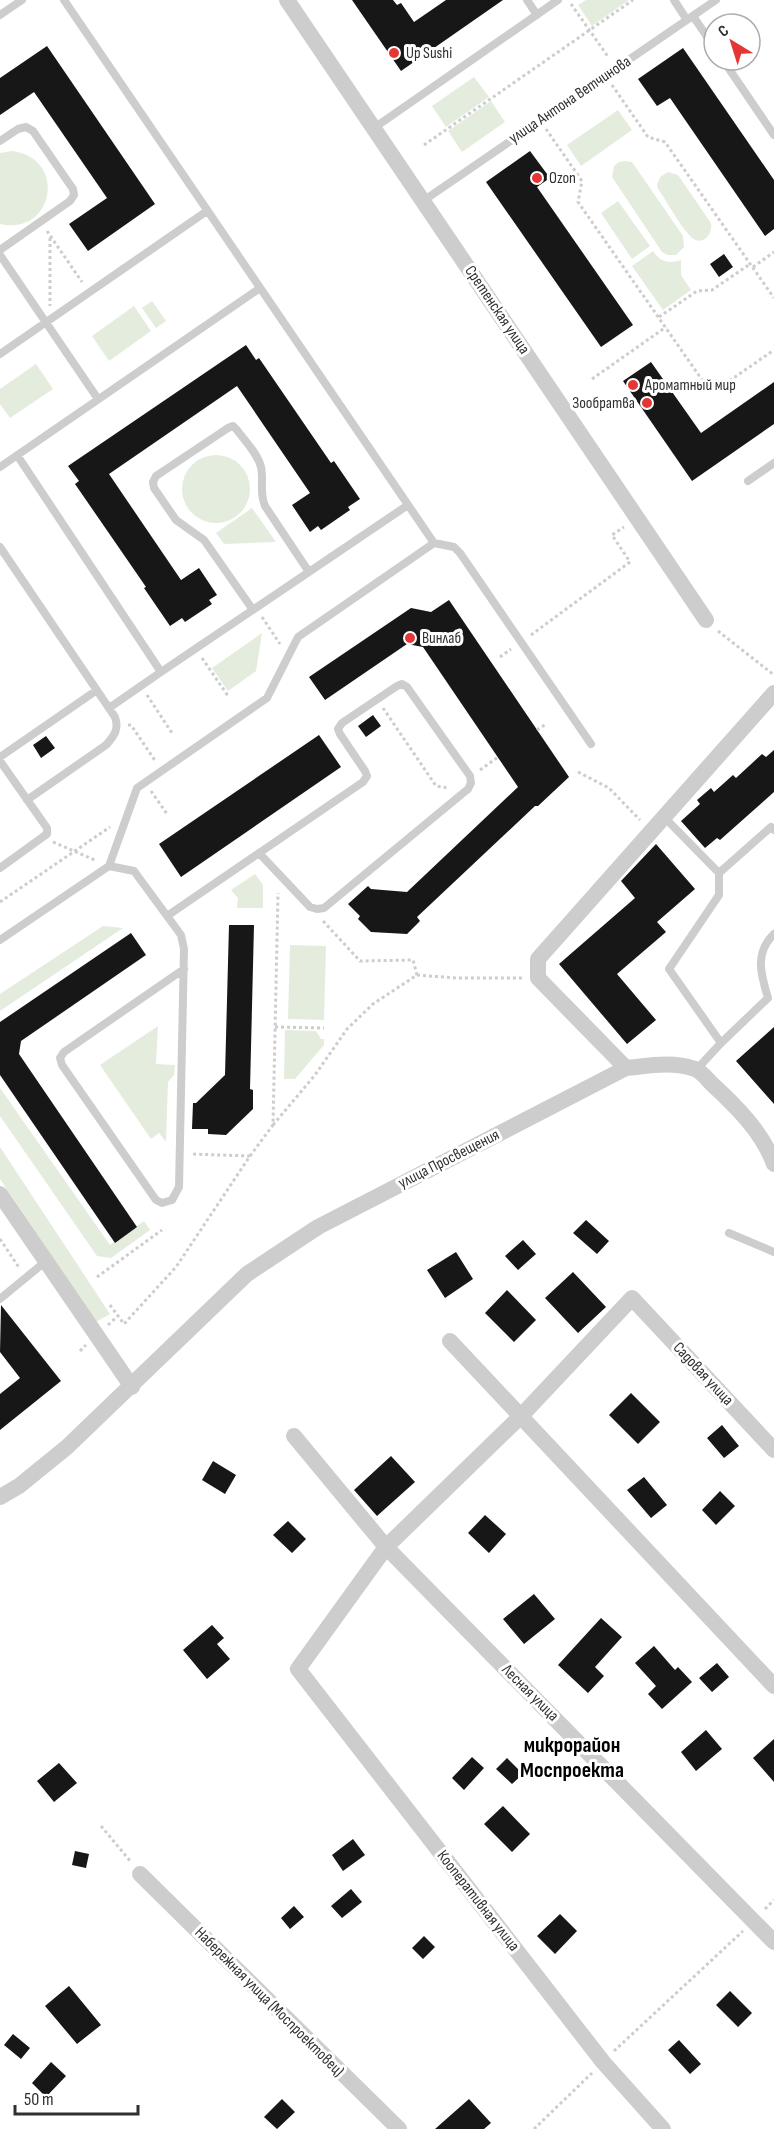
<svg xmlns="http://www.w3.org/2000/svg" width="774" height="2129" font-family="'Sofia Sans Condensed',sans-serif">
<rect width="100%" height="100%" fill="#fff"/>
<path fill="#e4ecde" d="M586 0H629L592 26 578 5Z
M474 77 489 97 446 127 432 106Z
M491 101 505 122 462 152 448 131Z
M618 110 632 130 581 166 567 145Z
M12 151C68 158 54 236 0 224V153Z
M625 161 632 162 683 236 684 247 676 255H667L662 252 612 177 614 166 619 162Z
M668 172 678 175 711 223C713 235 702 247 691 237 679 225 668 203 658 189L657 185 660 177Z
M618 201 650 246 632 259 601 213Z
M653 251C660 262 669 264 681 260V275L691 290 663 310 632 266Z
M152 301 166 321 156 328 142 308Z
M134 306 151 331 109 361 92 336Z
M36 364 53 389 10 418 0 404V389Z
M182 489a34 34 0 1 1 68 0a34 34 0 1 1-68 0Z
M252 508 276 542 224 544 216 533Z
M262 633 256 671 228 691 212 668Z
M255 874 263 885V908H237L238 898 231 890Z
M103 926 123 928 0 1011V994Z
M290 945 326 946 324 1020 288 1019Z
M158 1026 156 1064 175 1065 174 1075 168 1082 166 1142 159 1133 151 1139 100 1065Z
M285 1030 316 1031 321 1039H324V1045L295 1079H284Z
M0 1088 110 1245 144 1221 150 1230 111 1258 97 1256 0 1116Z
M0 1147 110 1314 96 1322 0 1179Z"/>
<path fill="#171717" d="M352 0H393L397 5 401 3 414 22 446 0H503L401 71Z
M47 46 155 204 88 251 69 224 107 198 34 92 0 115V78Z
M683 48 774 180V229L765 236 670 98 657 106 638 79Z
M530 151 550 178 537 187 633 325 601 347 486 182Z
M724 254 733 267 719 277 710 264Z
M246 345 256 360 259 358 331 463 334 461 360 499 348 507 350 510 321 530 318 526 310 532 292 505 310 493 237 386 109 474 181 580 199 568 217 595 209 600 212 604 185 622 182 618 170 626 144 588 146 587 75 484 79 481 68 466Z
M651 362 701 433 774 382V424L692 481 623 381Z
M449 600 569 777 538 806H535L417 917 420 921 407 934 371 932 358 919 360 916 348 904 368 886 371 889 407 892 518 787 423 647 407 644 325 700 309 677 411 608 431 612Z
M373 715 381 726 366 737 358 726Z
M319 735 341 767 181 877 159 844Z
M46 736 55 748 41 758 33 745Z
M774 750V792L720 840 717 838 705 848 681 821 700 804 697 800 711 788 714 792 733 775 736 778 762 754 766 757Z
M656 844 695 889 657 922 666 932 617 974 656 1020 627 1044 559 964 635 898 621 881Z
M229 925H254L250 1089 253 1090V1109L226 1135 208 1134V1129H192L193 1103H196L225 1075Z
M131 933 146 955 21 1041 19 1054 137 1227 115 1243 0 1075V1022Z
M774 1027V1104L736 1061Z
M586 1220 609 1241 597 1254 573 1233Z
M523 1240 536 1254 518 1270 505 1256Z
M456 1252 473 1279 445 1298 427 1270Z
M573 1272 606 1307 578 1333 545 1298Z
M507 1290 536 1320 514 1342 485 1313Z
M1 1305 61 1381 0 1430V1394L20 1378 0 1352Z
M631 1393 660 1422 638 1444 609 1415Z
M722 1425 739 1446 724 1458 707 1438Z
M391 1456 415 1482 377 1516 354 1490Z
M213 1461 236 1475 225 1494 202 1480Z
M644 1477 667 1505 651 1518 627 1490Z
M720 1491 735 1506 716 1525 702 1510Z
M485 1515 506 1534 489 1553 468 1533Z
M288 1521 306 1539 292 1553 273 1535Z
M534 1594 555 1619 524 1644 503 1619Z
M601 1618 622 1637 595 1667 604 1676 588 1693 558 1665Z
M212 1625 224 1638 217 1644 230 1659 207 1679 183 1650Z
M654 1646 675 1670 678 1667 692 1682 662 1709 648 1694 656 1686 635 1663Z
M717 1663 729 1677 712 1692 699 1678Z
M706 1730 722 1749 696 1771 681 1752Z
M774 1739V1782L753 1758Z
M472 1757 484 1768 464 1790 452 1778Z
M507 1758 523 1774 512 1784 496 1769Z
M59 1763 77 1783 54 1802 37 1781Z
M503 1806 530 1834 512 1852 484 1824Z
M353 1839 365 1855 343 1871 332 1855Z
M75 1851 89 1854 86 1868 72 1865Z
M351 1889 362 1902 342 1918 331 1906Z
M294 1906 304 1917 290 1929 281 1918Z
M560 1914 577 1931 555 1954 537 1936Z
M424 1936 435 1947 423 1959 412 1948Z
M69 1986 101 2025 77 2044 45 2006Z
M730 1991 752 2013 738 2027 716 2005Z
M13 2034 30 2048 21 2059 4 2045Z
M679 2040 701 2064 690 2074 668 2050Z
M51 2062 66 2076 46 2097 32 2083Z
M282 2099 295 2112 277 2129 264 2117Z
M469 2099 491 2123 484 2129H435Z"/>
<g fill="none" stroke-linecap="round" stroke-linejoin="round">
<path stroke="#cdcdcd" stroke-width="3" stroke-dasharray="3 3" stroke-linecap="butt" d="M571 4 609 58
M612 85 648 137 665 142 774 298
M546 129 582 181 578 202 707 387 712 390 719 388 774 350
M424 145 633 0
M47 231 82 282
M50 238V306
M753 267 774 252
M659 317 697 291 712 290 750 264
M592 379 666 327
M262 617 280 644
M718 631 774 675
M531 635 630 562 612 535 624 527
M500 657 511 649
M202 658 228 696
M147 695 172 733
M383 708 436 786 449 788
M128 725H131L156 762
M537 730 546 724
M480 770 498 757
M578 772 609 788 640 820
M151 791 167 814
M53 842 97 861
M0 902 110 827
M417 975 456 978H523
M275 1027 324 1028
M273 1125 315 1075 347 1029 373 1004 417 975 413 960 360 961 323 921
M250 1156 273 1125 278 893
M0 1239 20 1269
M97 1277 162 1230
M110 1305 124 1324 176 1267 250 1156 191 1154
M108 1325 118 1316
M80 1351 86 1345
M101 1826 131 1862
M765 1909 774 1900
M614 2051 743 1931
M534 2129 592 2073"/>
<path stroke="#cdcdcd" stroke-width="8" d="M64 0 434 543 454 547 460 553 591 744
M527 0 537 15
M674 0 687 20
M0 15 22 0
M693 16 714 47
M723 60 774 135
M374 128 558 0
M0 141 18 129 26 127 33 131 73 189 74 195 70 201 0 250
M423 201 716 0
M0 255 98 399
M0 354 207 211
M17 455 161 672 408 505
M0 467 260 288
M748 481 774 463
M0 547 115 717C119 729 115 735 106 745L27 800
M253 610 209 547 204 540 176 520 154 488 153 482 156 476 228 428 233 426 237 430C245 441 258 454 261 467 264 480 259 493 265 506L309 572
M109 708 161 672
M0 757 97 690
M0 761 47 828V834L0 868
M664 817 719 873 771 827 774 830
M109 866 137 788 267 698 298 637 434 543
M719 873V895L669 969 721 1043
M167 916 363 782 367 776 365 771 340 734 338 729 342 723 397 686 402 684 407 687 470 776 471 783 468 789 324 908 317 909 310 907 259 853
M0 940 109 866 134 871 181 935 184 949 179 1187 172 1200 162 1203 156 1200 62 1065 60 1058 64 1052 184 969
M697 1069 721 1043 768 998C761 975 754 953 774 934
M729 1233 774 1252
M0 1299 46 1261"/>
<path stroke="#cdcdcd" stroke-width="16" d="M287 0 706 620
M626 1068 538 978V959L774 693
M0 1194 132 1387
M450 1341 774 1686
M294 1436 386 1547 774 1942
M0 1497 19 1486 67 1447 247 1274 318 1227 626 1068C648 1066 672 1061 695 1069 701 1071 707 1079 712 1084 736 1106 763 1133 774 1164
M140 1874 399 2129
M663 2129 603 2062 298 1669 386 1547 521 1416 632 1298 774 1450"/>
</g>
<g fill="#e33635" stroke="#fff" stroke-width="2">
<circle cx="394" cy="53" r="6"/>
<circle cx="537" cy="178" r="6"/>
<circle cx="633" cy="385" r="6"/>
<circle cx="647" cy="403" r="6"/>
<circle cx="410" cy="638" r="6"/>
</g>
<g text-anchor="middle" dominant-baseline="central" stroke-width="6" stroke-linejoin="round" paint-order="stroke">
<g font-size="16" fill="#303030" stroke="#fff" text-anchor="start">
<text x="406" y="53">Up Sushi</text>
<text x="549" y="178">Ozon</text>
<text x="645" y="385">Ароматный мир</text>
<text x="635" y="403" text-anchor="end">Зообратва</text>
<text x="422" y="638">Винлаб</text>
</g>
<g font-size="16" fill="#303030" stroke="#fff">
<text transform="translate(570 100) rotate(-34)">улица Антона Ветчинова</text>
<text transform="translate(497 310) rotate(56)">Сретенская улица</text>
<text transform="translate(449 1159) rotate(-27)">улица Просвещения</text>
<text transform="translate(703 1374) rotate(47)">Садовая улица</text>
<text transform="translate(530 1693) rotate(45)">Лесная улица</text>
<text transform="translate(478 1901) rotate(52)">Кооперативная улица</text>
<text transform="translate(269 2002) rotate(45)">Набережная улица (Моспроектовец)</text>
</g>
<g font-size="22" font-weight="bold" fill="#000" stroke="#fff">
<text x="572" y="1745">микрорайон<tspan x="572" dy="25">Моспроекта</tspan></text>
</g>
</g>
<g transform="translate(732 42) rotate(322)"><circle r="28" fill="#ffffff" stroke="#acacac" stroke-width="1.5"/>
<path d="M0-4.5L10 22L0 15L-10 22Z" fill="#e33635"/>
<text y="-9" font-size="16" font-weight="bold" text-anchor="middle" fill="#303030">С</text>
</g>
<path d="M15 2105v9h123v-9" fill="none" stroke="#303030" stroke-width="3"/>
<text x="24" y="2105" font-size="18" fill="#303030" stroke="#ffffff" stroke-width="4.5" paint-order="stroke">50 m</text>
</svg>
